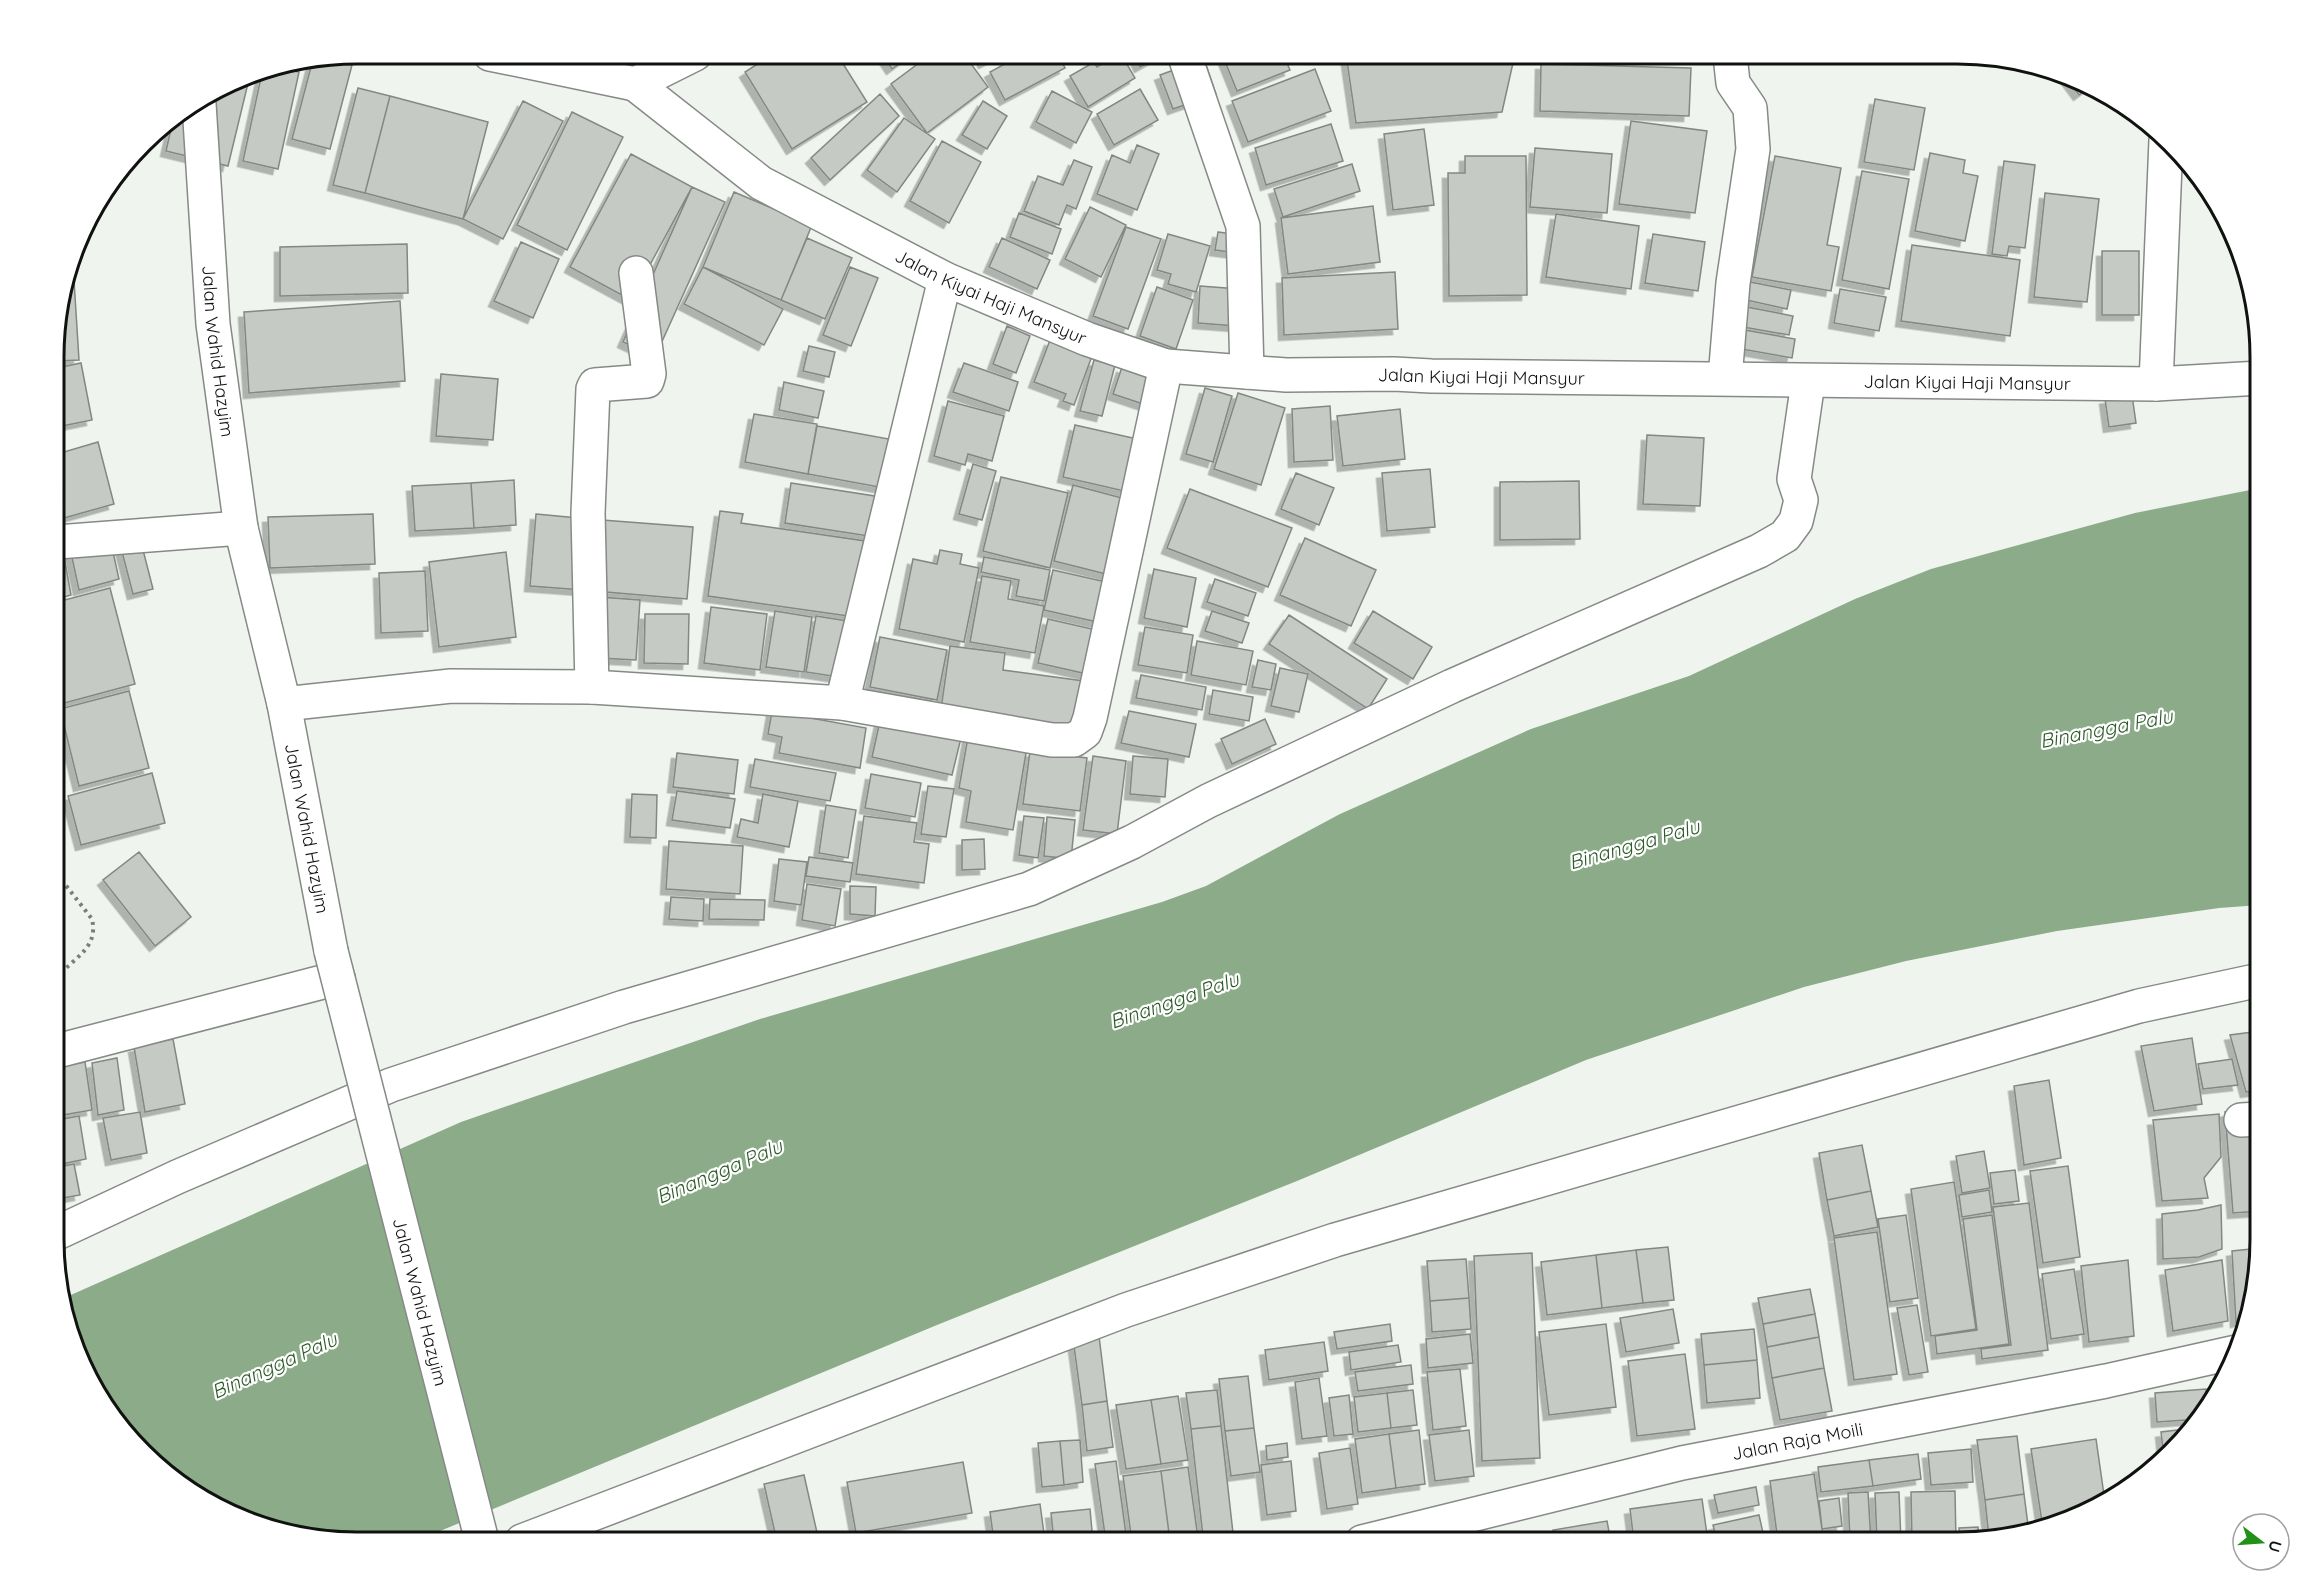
<svg xmlns="http://www.w3.org/2000/svg" width="2315" height="1596" font-family="Quicksand,sans-serif">
<defs>
<filter id="shadow"><feDropShadow dx="-5.5" dy="5.5" stdDeviation="0" flood-color="#0004"/></filter>
</defs>
<rect width="100%" height="100%" fill="#eff4ef"/>
<path fill="#8cac89" d="M2260 488V905L2219 908 2057 931 1906 961 1804 987 1586 1060 1297 1181 937 1325 416 1541H338L260 1526 173 1479 95 1390 64 1298 461 1122 760 1019 1162 902 1206 886 1340 814 1531 729 1689 676 1855 599 1931 569 2135 513Z"/>
<path fill="#c6cac5" stroke="#838883" stroke-width="1.5" filter="url(#shadow)" d="M773 54H837L867 102 792 149 745 72Z
M882 54H912L892 69Z
M931 54H964L988 87 927 133 891 84Z
M980 54H1002L984 63Z
M1023 54H1058L1065 68 1005 100 990 72Z
M1117 54H1121L1135 78 1088 107 1070 76 1094 62 1097 67Z
M1134 54H1163L1140 67Z
M1222 54H1283L1290 70 1237 91Z
M1346 54H1515L1502 112 1356 123Z
M1204 59 1216 94 1173 109 1160 75Z
M330 60 352 65 330 149 292 139 312 63Z
M1541 64 1691 68 1689 116 1540 111Z
M284 69 299 72 278 169 243 161 262 73Z
M1315 69 1331 111 1248 142 1232 101Z
M250 75 228 166 166 151 173 120 242 77Z
M2065 76 2088 88 2079 95Z
M358 88 390 96 365 193 333 185Z
M1140 89 1158 120 1114 145 1097 114Z
M1052 91 1092 112 1076 143 1036 122Z
M880 94 899 116 830 180 811 158Z
M390 96 488 122 463 219 365 193Z
M1875 99 1925 108 1914 170 1864 162Z
M523 101 563 121 503 239 463 219Z
M983 101 1007 116 987 149 962 135Z
M572 112 623 137 567 250 517 225Z
M904 118 935 139 897 192 867 170Z
M1631 121 1707 131 1695 213 1619 204Z
M1331 124 1343 161 1266 185 1255 148Z
M1424 129 1434 205 1393 210 1384 134Z
M942 141 981 162 949 223 910 201Z
M1137 145 1159 154 1137 210 1097 194 1112 155 1130 163Z
M1535 148 1612 154 1607 213 1530 207Z
M1930 153 1965 160 1963 173 1978 176 1965 241 1915 231Z
M631 154 692 187 631 300 570 267Z
M1465 156H1526L1527 295 1449 296 1448 173H1465Z
M1775 156 1841 168 1827 245 1839 247 1831 291 1752 277Z
M1074 160 1092 167 1076 209 1067 205 1059 225 1024 211 1038 176 1063 185Z
M2004 161 2035 165 2025 248 2009 246 2007 256 1992 254Z
M1352 164 1360 191 1283 217 1274 189Z
M1862 171 1909 179 1889 289 1842 280Z
M692 187 725 202 655 357 623 342Z
M734 192 812 225 781 300 703 267Z
M2045 193 2099 199 2087 302 2034 297Z
M1373 206 1380 262 1288 274 1281 218Z
M1090 207 1126 225 1101 277 1065 259Z
M1019 213 1061 229 1052 254 1010 237Z
M1556 214 1639 226 1631 289 1546 277Z
M1126 227 1161 239 1128 329 1093 316Z
M1218 232 1255 237 1252 255 1215 250Z
M1168 234 1210 246 1196 292 1168 284 1171 274 1157 270Z
M1653 234 1705 242 1698 291 1645 283Z
M807 238 852 258 825 319 781 300Z
M1002 238 1050 260 1037 289 989 267Z
M521 242 559 259 533 318 494 301Z
M407 244 408 293 280 296V247Z
M1912 245 2020 260 2010 336 1901 321Z
M2102 251H2139V315H2102Z
M73 264 79 360 57 361V319Z
M703 267 783 309 764 345 684 304Z
M850 267 878 278 851 346 823 335Z
M1395 272 1398 329 1284 335 1282 278Z
M1745 281 1791 290 1787 309 1742 299Z
M1200 286 1252 290 1249 327 1198 323Z
M1157 287 1193 300 1176 349 1140 336Z
M1840 289 1886 297 1879 331 1834 323Z
M400 301 405 381 249 393 244 312Z
M1747 307 1793 316 1789 335 1743 327Z
M1007 326 1030 336 1016 373 993 364Z
M1739 329 1795 339 1792 358 1736 348Z
M1050 340 1092 356 1074 405 1063 401 1066 394 1034 382Z
M809 346 835 352 829 377 803 371Z
M1094 360 1115 365 1102 416 1080 411Z
M81 363 92 420 57 427V368Z
M964 363 1018 382 1009 411 953 392Z
M1122 367 1161 380 1152 407 1113 394Z
M441 374 498 379 493 440 436 436Z
M784 382 824 391 818 418 779 410Z
M1205 388 1232 396 1213 462 1186 454Z
M1238 393 1285 408 1261 485 1214 469Z
M2132 395 2136 423 2109 427 2105 399Z
M948 401 1004 416 992 461 968 454 965 465 934 456Z
M1330 406 1333 460 1294 462 1292 409Z
M1400 409 1405 459 1343 466 1337 416Z
M754 414 817 424 808 474 745 462Z
M1075 425 1146 441 1124 491 1063 477Z
M817 426 900 441 890 489 808 474Z
M1647 435 1704 438 1700 506 1643 504Z
M98 442 114 504 57 520V454Z
M973 464 996 471 982 520 959 514Z
M1430 469 1435 527 1387 531 1382 473Z
M1296 473 1334 488 1319 525 1281 509Z
M1001 477 1068 493 1050 568 983 551Z
M514 480 516 525 474 528 471 483Z
M1579 481 1580 539 1500 540V482Z
M471 483 474 528 415 531 412 486Z
M791 483 881 497 875 537 785 523Z
M1073 485 1133 501 1114 576 1054 561Z
M1190 489 1292 528 1268 587 1167 548Z
M720 511 743 514 741 523 872 542 862 618 708 596Z
M373 514 375 564 270 568 268 517Z
M536 514 589 519 583 590 530 586Z
M589 519 693 527 687 599 583 590Z
M1305 538 1376 570 1351 626 1280 595Z
M141 542 153 589 133 594 121 548Z
M111 543 119 579 79 590 71 553Z
M940 550 962 554 960 564 979 568 964 642 899 629 913 559 937 564Z
M63 551 71 595 57 599V553Z
M506 552 516 637 439 647 429 562Z
M984 557 1050 570 1044 601 1016 596 1019 580 981 572Z
M1154 569 1196 578 1187 627 1144 618Z
M1053 570 1115 584 1106 624 1044 610Z
M425 571 428 631 381 633 379 573Z
M982 576 1011 581 1008 599 1044 606 1035 653 970 642Z
M1215 579 1256 593 1248 616 1207 602Z
M110 588 135 684 57 705V602Z
M585 596 640 600 636 660 581 657Z
M711 607 767 614 760 670 704 663Z
M775 611 812 617 804 672 766 667Z
M1212 611 1249 623 1242 643 1205 631Z
M1373 611 1432 647 1413 679 1354 643Z
M645 614H689L688 664 644 663Z
M1289 615 1387 679 1368 709 1269 644Z
M816 616 854 622 845 678 806 672Z
M1048 619 1105 632 1096 676 1038 663Z
M1145 627 1193 635 1187 673 1138 665Z
M880 637 947 650 937 700 870 687Z
M1197 641 1253 651 1246 685 1191 675Z
M950 646 1005 653 1003 670 1091 682 1085 728 941 709Z
M1258 660 1276 664 1271 690 1252 687Z
M1280 668 1308 674 1299 712 1271 706Z
M1141 675 1206 687 1202 710 1136 698Z
M1213 690 1253 697 1249 721 1209 714Z
M129 691 149 768 79 786 60 709Z
M772 711 866 728 860 768 779 753 782 737 768 734Z
M1129 711 1196 724 1189 757 1121 743Z
M1265 719 1276 744 1232 764 1221 739Z
M880 721 961 738 952 775 872 757Z
M968 737 1027 747 1013 830 966 822 971 791 959 788Z
M1030 751 1087 758 1080 811 1023 804Z
M677 753 738 760 734 794 673 787Z
M1093 756 1126 761 1117 834 1083 830Z
M1133 756 1168 759 1165 797 1130 794Z
M755 759 836 773 830 801 750 787Z
M152 773 165 823 81 845 68 796Z
M871 774 921 783 915 817 865 808Z
M928 786 954 789 946 837 921 834Z
M677 791 735 799 730 828 672 820Z
M632 794 657 795 656 838 630 837Z
M763 794 798 801 789 847 737 837 741 819 758 823Z
M826 805 856 810 848 858 819 853Z
M864 816 917 823 914 842 929 844 924 883 856 874Z
M1024 816 1044 818 1038 858 1019 855Z
M1047 817 1075 820 1071 859 1044 856Z
M984 839 985 869 962 870V840Z
M669 841 743 846 740 894 666 889Z
M139 852 191 917 155 946 103 880Z
M809 857 853 863 850 882 806 876Z
M779 859 807 862 801 905 774 901Z
M807 884 841 889 835 926 802 920Z
M850 886 876 887 875 916 850 914Z
M671 897 704 899 703 921 669 919Z
M710 899 765 900 764 920 709 919Z
M2260 1031V1090L2246 1092 2230 1035Z
M2192 1038 2202 1104 2154 1111 2141 1046Z
M173 1039 185 1104 145 1112 134 1047Z
M117 1058 124 1110 98 1115 92 1063Z
M2232 1059 2238 1085 2203 1089 2198 1064Z
M85 1062 92 1110 57 1116V1067Z
M2049 1080 2061 1158 2024 1165 2014 1086Z
M2260 1107V1211L2233 1213 2225 1112Z
M140 1112 147 1153 111 1160 103 1118Z
M2219 1114 2221 1157 2204 1178 2208 1198 2162 1201 2153 1120Z
M79 1116 86 1159 57 1165V1120Z
M1862 1145 1871 1191 1827 1200 1819 1153Z
M1984 1151 1990 1188 1962 1193 1956 1156Z
M74 1164 80 1195 57 1199V1167Z
M2068 1166 2080 1257 2043 1263 2030 1171Z
M2015 1170 2019 1201 1994 1204 1990 1173Z
M1954 1182 1976 1329 1931 1336 1911 1189Z
M1989 1190 1992 1212 1962 1217 1959 1195Z
M1871 1191 1878 1227 1834 1236 1827 1200Z
M2029 1203 2048 1350 1982 1359 1981 1349 2011 1345 1993 1207Z
M2221 1205 2222 1249 2199 1257 2163 1259 2162 1214 2198 1210Z
M1906 1215 1918 1298 1890 1302 1878 1219Z
M1992 1215 2009 1344 1937 1354 1935 1336 1977 1330 1963 1219Z
M1877 1232 1897 1374 1854 1380 1834 1238Z
M1668 1247 1674 1300 1643 1303 1636 1250Z
M2260 1248 2248 1319 2236 1322 2232 1251Z
M1636 1250 1643 1303 1602 1308 1596 1255Z
M1532 1253 1540 1458 1482 1461 1474 1256Z
M1596 1255 1602 1308 1547 1315 1541 1262Z
M1466 1259 1469 1298 1430 1301 1427 1261Z
M2128 1260 2134 1336 2089 1342 2081 1266Z
M2222 1260 2228 1321 2173 1331 2165 1270Z
M2074 1269 2084 1334 2051 1339 2042 1274Z
M1810 1289 1815 1314 1763 1324 1758 1298Z
M1469 1298 1471 1329 1432 1332 1430 1301Z
M1917 1305 1928 1372 1909 1375 1897 1308Z
M1673 1309 1679 1343 1626 1352 1620 1318Z
M1815 1314 1819 1337 1767 1347 1763 1324Z
M1390 1324 1392 1341 1337 1349 1334 1332Z
M1606 1324 1616 1407 1549 1415 1539 1332Z
M1754 1329 1757 1360 1704 1365 1701 1334Z
M1470 1334 1473 1363 1428 1368 1426 1339Z
M1099 1336 1107 1401 1082 1405 1073 1339Z
M1819 1337 1824 1368 1772 1378 1767 1347Z
M1324 1342 1328 1371 1269 1380 1265 1350Z
M1398 1345 1401 1362 1351 1370 1349 1352Z
M1685 1354 1695 1429 1637 1436 1628 1361Z
M1757 1360 1760 1398 1707 1403 1704 1365Z
M1411 1365 1413 1384 1358 1391 1355 1372Z
M1824 1368 1832 1411 1780 1420 1772 1378Z
M1460 1369 1466 1426 1433 1430 1427 1372Z
M1248 1376 1254 1428 1225 1431 1219 1379Z
M1319 1378 1327 1436 1302 1439 1295 1382Z
M2206 1389 2207 1407 2201 1419 2157 1422 2155 1393Z
M1217 1390 1221 1426 1191 1429 1186 1393Z
M1413 1390 1417 1425 1391 1428 1387 1393Z
M1387 1393 1391 1428 1358 1432 1354 1397Z
M1349 1395 1353 1434 1334 1436 1329 1398Z
M1178 1396 1188 1460 1161 1464 1151 1400Z
M1151 1400 1161 1464 1126 1469 1116 1405Z
M1107 1401 1113 1447 1087 1451 1082 1405Z
M1221 1426 1233 1533 1203 1537 1191 1429Z
M1254 1428 1260 1472 1231 1476 1225 1431Z
M2194 1428 2164 1459 2161 1432Z
M1419 1430 1425 1484 1396 1488 1389 1434Z
M1469 1430 1474 1476 1435 1481 1429 1435Z
M1389 1434 1396 1488 1362 1493 1355 1439Z
M2017 1436 2024 1494 1985 1500 1977 1440Z
M2096 1439 2105 1502 2092 1511 2043 1529 2031 1449Z
M1080 1440 1083 1482 1064 1485 1060 1441Z
M1060 1441 1064 1485 1042 1487 1038 1443Z
M1287 1443 1288 1457 1267 1460 1266 1446Z
M1350 1448 1358 1504 1327 1509 1319 1453Z
M1971 1449 1973 1482 1931 1485 1928 1453Z
M1918 1454 1921 1479 1873 1486 1869 1460Z
M1869 1460 1873 1486 1821 1492 1818 1467Z
M1116 1461 1127 1542H1106L1095 1464Z
M1291 1461 1296 1511 1267 1515 1261 1465Z
M963 1462 972 1513 856 1533 847 1482Z
M1188 1467 1198 1538 1170 1541 1161 1471Z
M1161 1471 1170 1541 1132 1542 1123 1476Z
M1814 1474 1823 1536 1778 1542 1770 1481Z
M804 1475 818 1537 799 1542H777L764 1484Z
M1756 1487 1759 1505 1718 1513 1714 1495Z
M1955 1491 1956 1542H1912L1911 1492Z
M1868 1492 1871 1542H1850L1848 1493Z
M1899 1492 1901 1542H1877L1875 1493Z
M2024 1494 2029 1533 1989 1538 1985 1500Z
M1839 1498 1842 1526 1822 1529 1819 1501Z
M1702 1499 1708 1542H1634L1630 1509Z
M1040 1504 1045 1541 994 1542 990 1512Z
M1090 1509 1093 1542H1054L1051 1513Z
M1759 1515 1765 1542H1717L1713 1525Z
M1607 1521 1611 1542H1555L1553 1530Z
M1978 1527 1979 1539 1960 1542 1959 1528Z
M1845 1534 1846 1542H1824L1823 1537Z
M1544 1536 1545 1542H1508Z"/>
<g fill="none" stroke-linecap="round" stroke-linejoin="round">
<g stroke="#868a86" stroke-width="36">
<g id="minor">
<path d="M490 54 635 84 695 54"/>
<path d="M1184 54 1243 226 1247 372"/>
<path id="s1" d="M635 84 761 183 945 279 1087 339 1166 366 1286 375 1394 374 1431 376 2156 384 2260 378"/>
<path id="s2" d="M199 104 213 324 241 528 284 704 331 951"/>
<path d="M1725 378 1733 283 1753 149 1750 108 1733 83 1730 55"/>
<path d="M2156 384 2166 140"/>
<path d="M57 542 241 528"/>
<path d="M592 687 588 513 593 389 595 385 647 381 649 374 636 273"/>
<path d="M842 703 945 279"/>
<path d="M284 704 451 686 592 687 842 703 1052 740H1074L1085 732 1090 718 1166 366"/>
<path d="M57 1051 338 978"/>
<path d="M2241 1120 2260 1119"/>
<path d="M57 1233 177 1177 391 1085 624 1007 1029 889 1132 842 1208 801 1452 686 1759 551 1785 536 1796 521 1801 500 1794 479 1808 382"/>
<path d="M522 1541 1126 1310 1335 1240 2139 1006 2260 980"/>
<path id="s3" d="M1362 1542 1682 1463 2106 1381 2236 1352"/>
</g>
</g>
<path stroke="#7a7d7a" stroke-width="4" stroke-dasharray="3 4.5" stroke-linecap="butt" d="M57 874 92 919C99 950 72 957 57 979"/>
<use href="#minor" stroke="#fff" stroke-width="33"/>
<g stroke="#868a86" stroke-width="36" stroke-linecap="butt">
<g id="minor-bridge">
<path id="s4" d="M331 951 482 1541"/>
</g>
</g>
<use href="#minor-bridge" stroke="#fff" stroke-width="33"/>
</g>
<g text-anchor="middle" dominant-baseline="central" stroke-width="4.5" stroke-linejoin="round" paint-order="stroke">
<g font-size="18" fill="#101210" stroke="#fff">
<text stroke="none"><textPath href="#s1" startOffset="417">Jalan Kiyai Haji Mansyur</textPath></text>
<text stroke="none"><textPath href="#s2" startOffset="248">Jalan Wahid Hazyim</textPath></text>
<text stroke="none"><textPath href="#s1" startOffset="921">Jalan Kiyai Haji Mansyur</textPath></text>
<text stroke="none"><textPath href="#s1" startOffset="1407">Jalan Kiyai Haji Mansyur</textPath></text>
<text stroke="none"><textPath href="#s2" startOffset="734">Jalan Wahid Hazyim</textPath></text>
<text stroke="none"><textPath href="#s4" startOffset="362">Jalan Wahid Hazyim</textPath></text>
<text stroke="none"><textPath href="#s3" startOffset="447">Jalan Raja Moili</textPath></text>
</g>
<g font-size="20" font-style="italic" fill="#2d5a29" stroke="#fff">
<text transform="translate(2106 728) rotate(-11)">Binangga Palu</text>
<text transform="translate(1634 844) rotate(-16)">Binangga Palu</text>
<text transform="translate(1174 1000) rotate(-19)">Binangga Palu</text>
<text transform="translate(719 1171) rotate(-23)">Binangga Palu</text>
<text transform="translate(274 1365) rotate(-24)">Binangga Palu</text>
</g>
</g>
<path d="M0 0H2315V1596H0ZM357 64H1957A293 293 0 0 1 2250 357V1239A293 293 0 0 1 1957 1532H357A293 293 0 0 1 64 1239V357A293 293 0 0 1 357 64Z" fill="#fff" fill-rule="evenodd"/>
<path fill="none" stroke="#101210" stroke-width="3" d="M357 64H1957A293 293 0 0 1 2250 357V1239A293 293 0 0 1 1957 1532H357A293 293 0 0 1 64 1239V357A293 293 0 0 1 357 64Z"/>
<g transform="translate(2261 1542) rotate(107)"><circle r="28" fill="#ffffff" stroke="#9fa09f" stroke-width="1.5"/>
<path d="M0-4.5L10 22L0 15L-10 22Z" fill="#21911a"/>
<text y="-9" font-size="16" font-weight="bold" text-anchor="middle" fill="#101210">U</text>
</g>
</svg>
